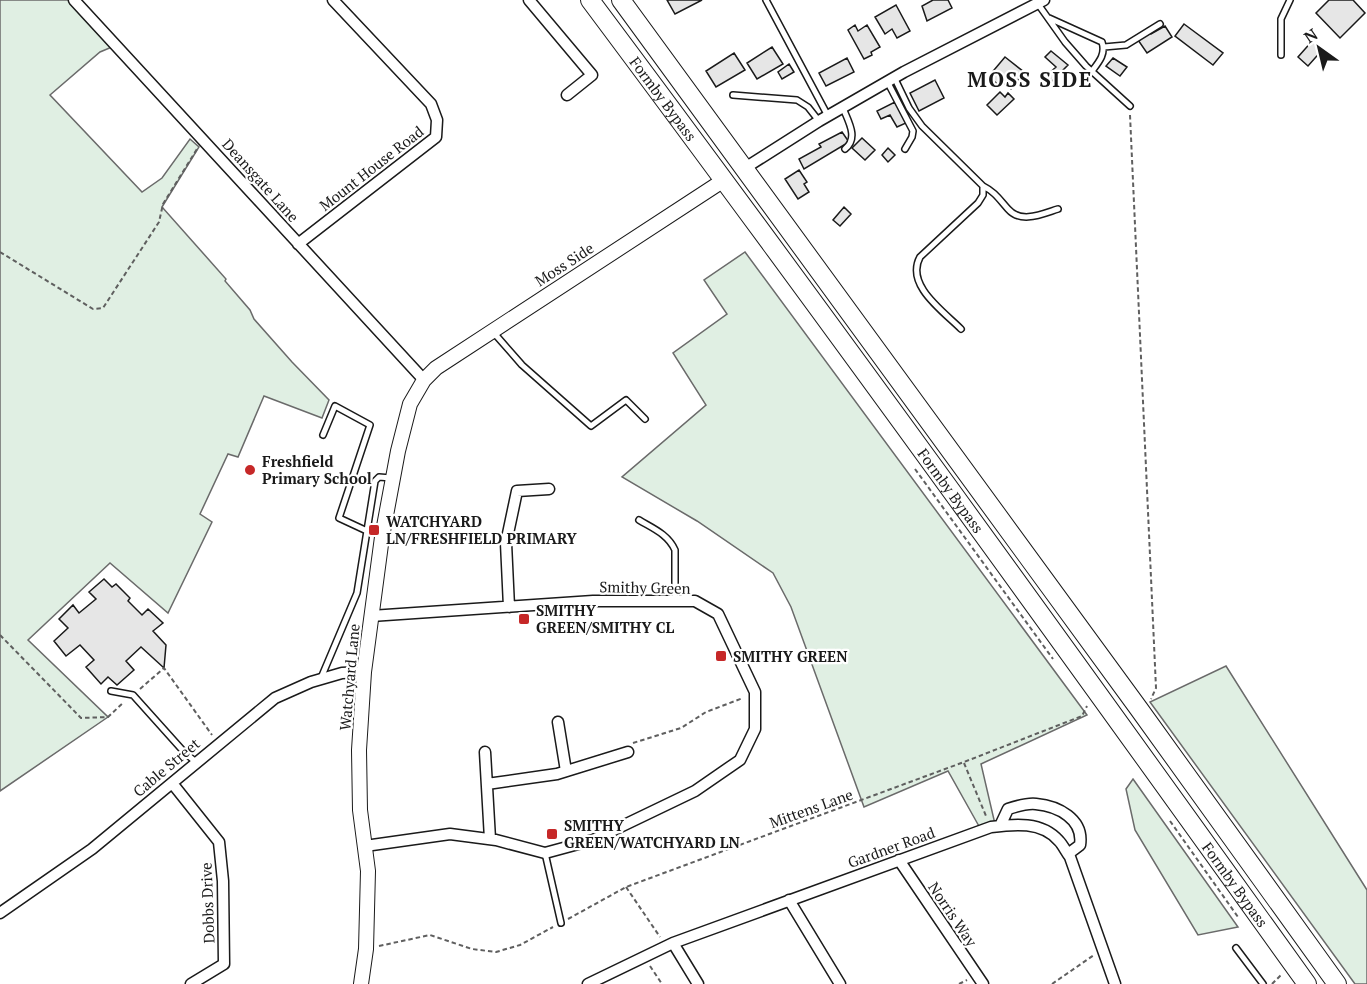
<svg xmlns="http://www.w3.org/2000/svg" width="1367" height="984" font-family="'PT Serif',serif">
<rect width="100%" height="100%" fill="#fff"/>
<path fill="#e0efe3" stroke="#6a6a6a" stroke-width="1.5" d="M0 0H69L112 47 100 52 50 95 142 192 162 178 190 139 199 147 162 207 226 279 225 281 250 310 254 319 292 362 329 400 322 418 264 396 238 457 228 454 200 514 212 522 168 613 110 563 28 640 108 717 0 791Z
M745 252 1087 715 981 764 995 824 980 828 948 771 864 807 791 607 773 573 697 521 622 477 706 405 673 353 727 314 704 280Z
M1226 666 1367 890V984H1355L1150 702Z
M1133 779 1238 927 1198 935 1135 830 1126 789Z"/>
<path fill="#e6e6e6" stroke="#1a1a1a" stroke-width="1.5" d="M667 0H702L675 14Z
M933 0H948L952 8 927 21 922 6Z
M1329 0H1353L1365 13 1340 38 1316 13Z
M896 5 910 31 897 38 892 29 885 34 875 17Z
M1184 24 1223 53 1213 65 1175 36Z
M855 25 858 31 867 25 880 47 871 52 872 55 864 59 848 30Z
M1165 26 1172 37 1147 53 1138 40 1150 32 1151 34Z
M1313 40 1323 49 1308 66 1298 57Z
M772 47 783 64 757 79 747 63Z
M1051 51 1068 65 1051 82 1045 77 1056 67 1045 57Z
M734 53 745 70 716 87 706 71Z
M1005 57 1024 72 1011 89 1001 81 998 85 989 76Z
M847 58 854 72 826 86 819 73Z
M1113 58 1127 67 1120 76 1106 66Z
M789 64 794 72 782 79 778 72Z
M935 80 944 98 919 111 910 93Z
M1000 92 1005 97 1008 93 1014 99 997 115 987 105Z
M895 102 906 123 897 127 890 115 881 119 877 111Z
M842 132 849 142 804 169 799 159 821 147 819 144Z
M862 138 875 150 865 160 852 148Z
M888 148 895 155 888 162 882 155Z
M799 170 807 182 804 184 809 192 798 199 785 179Z
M844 207 851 214 840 226 833 220Z
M104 579 112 587 116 584 130 598 128 601 142 615 148 609 163 623 153 631 166 645 164 668 141 647 126 661 134 670 117 685 108 677 101 684 86 667 94 660 80 645 66 656 54 641 68 628 59 619 73 605 79 613 96 599 89 592Z"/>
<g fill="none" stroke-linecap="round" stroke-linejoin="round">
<g stroke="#1a1a1a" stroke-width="8">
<path id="service" d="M766 0 828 116
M1038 4 1065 42 1086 66 1130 106
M1049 18 1102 42C1106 54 1099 62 1092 71
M1104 47 1126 45 1160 24
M1281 55V19L1290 0
M895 79 909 108 922 126 983 186V195L978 203 920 257C905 285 943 311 961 329
M888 83 913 131 912 137 905 149
M733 95 797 100 808 107 819 121
M843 108C848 121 859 138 845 149
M983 186C995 192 999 199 1008 209 1021 224 1042 214 1058 209
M494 333 522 365 591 426 626 400 645 419
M323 435 335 406 370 425 339 518 367 531
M639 520C652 528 668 534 675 550V600
M321 678 357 593 375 481 379 477 391 478
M111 691 133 695 185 753 196 762
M545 853 561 923
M1236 948 1263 984"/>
</g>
<g stroke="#1a1a1a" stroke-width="13">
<path id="minor" d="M74 0 424 380
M529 0 592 75 567 95
M745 168 819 121 904 72 1044 0
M298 244 436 137 437 120 431 104 333 0
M509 607 506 543 517 491 549 489
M558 722 566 771
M485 752 490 839
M172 783 219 842 223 881 224 964 191 984
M487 784 557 774 628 752
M1000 826 1008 809C1017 806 1027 803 1036 804 1058 806 1084 819 1080 845L1068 854
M365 846 450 834 496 840 545 853 593 840 695 791 740 760 755 729V692L718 614 695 601H593L371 616
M899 860 983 984
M789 900 840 984
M0 913 92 849 275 698 311 682 342 673 364 672
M673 943 698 984
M588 984 673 943 991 827C1014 824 1042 821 1059 841 1063 845 1066 852 1070 857L1115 984"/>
</g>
<g stroke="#1a1a1a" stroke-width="16">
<path id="tertiary" d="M361 984 366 949 368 871 360 810 359 750 364 672 382 537 398 451 410 404 424 380 436 368 724 180"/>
</g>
<g stroke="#1a1a1a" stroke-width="20">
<g id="trunk">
<path id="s1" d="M590 0C833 325 1070 654 1307 984"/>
<path d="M621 0 1139 709 1337 984"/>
</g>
</g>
<path stroke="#5f5f5f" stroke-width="2" stroke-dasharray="4.5 3" stroke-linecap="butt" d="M1130 115 1156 688 1151 699
M0 252 93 309 103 308 159 222 163 204 197 149
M915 469 1053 659
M0 635 81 718 108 717 124 702
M140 689 164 668 212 735
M633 743 681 728 706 712 743 698
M964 763 986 816
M1170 821 1238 917
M626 887 660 937
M568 919 626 887 964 762 1082 716 1087 706
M379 946 430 935 472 949 496 952 520 945 553 927
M650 966 662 984
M959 984 967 980
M1052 984 1094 955
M1272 984 1281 975"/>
<use href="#service" stroke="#fff" stroke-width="5"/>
<use href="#minor" stroke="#fff" stroke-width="10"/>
<use href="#tertiary" stroke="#fff" stroke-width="14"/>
<use href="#trunk" stroke="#fff" stroke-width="18"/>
</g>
<g fill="#c62828" stroke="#fff" stroke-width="2">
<circle cx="250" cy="470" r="6"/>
<rect x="368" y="524" width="12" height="12" rx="3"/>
<rect x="518" y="613" width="12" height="12" rx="3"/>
<rect x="715" y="650" width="12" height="12" rx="3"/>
<rect x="546" y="828" width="12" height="12" rx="3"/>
</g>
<g text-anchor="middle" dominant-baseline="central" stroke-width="4.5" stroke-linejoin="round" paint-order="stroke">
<g font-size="15" fill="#1a1a1a" stroke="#fff">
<text stroke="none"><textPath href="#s1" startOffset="123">Formby Bypass</textPath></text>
<text transform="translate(371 168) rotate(-38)">Mount House Road</text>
<text transform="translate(261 180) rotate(48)">Deansgate Lane</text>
<text transform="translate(564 264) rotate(-33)">Moss Side</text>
<text stroke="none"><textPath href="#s1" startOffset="609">Formby Bypass</textPath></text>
<text transform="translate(645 587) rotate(1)">Smithy Green</text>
<text transform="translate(349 677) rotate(-85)">Watchyard Lane</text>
<text transform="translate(166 767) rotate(-40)">Cable Street</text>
<text transform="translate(811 808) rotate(-20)">Mittens Lane</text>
<text transform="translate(891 847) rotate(-20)">Gardner Road</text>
<text stroke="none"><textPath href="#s1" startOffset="1095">Formby Bypass</textPath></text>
<text transform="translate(207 903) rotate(-92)">Dobbs Drive</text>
<text transform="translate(953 914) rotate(56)">Norris Way</text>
</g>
<g font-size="15" font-weight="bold" fill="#1a1a1a" stroke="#fff" text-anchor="start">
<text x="262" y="461">Freshfield<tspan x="262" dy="17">Primary School</tspan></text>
<text x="386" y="521">WATCHYARD<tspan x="386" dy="17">LN/FRESHFIELD PRIMARY</tspan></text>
<text x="536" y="610">SMITHY<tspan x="536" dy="17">GREEN/SMITHY CL</tspan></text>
<text x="733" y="656">SMITHY GREEN</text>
<text x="564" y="825">SMITHY<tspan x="564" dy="17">GREEN/WATCHYARD LN</tspan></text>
</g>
<g font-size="21" font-weight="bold" letter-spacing="1.5" fill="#1a1a1a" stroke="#fff">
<text x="1030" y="79">MOSS SIDE</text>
</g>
</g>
<g transform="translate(1319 48) rotate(326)" stroke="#ffffff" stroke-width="4.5" paint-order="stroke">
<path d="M0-4.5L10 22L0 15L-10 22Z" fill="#1a1a1a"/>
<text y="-9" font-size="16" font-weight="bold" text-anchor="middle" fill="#1a1a1a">N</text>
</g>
</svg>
